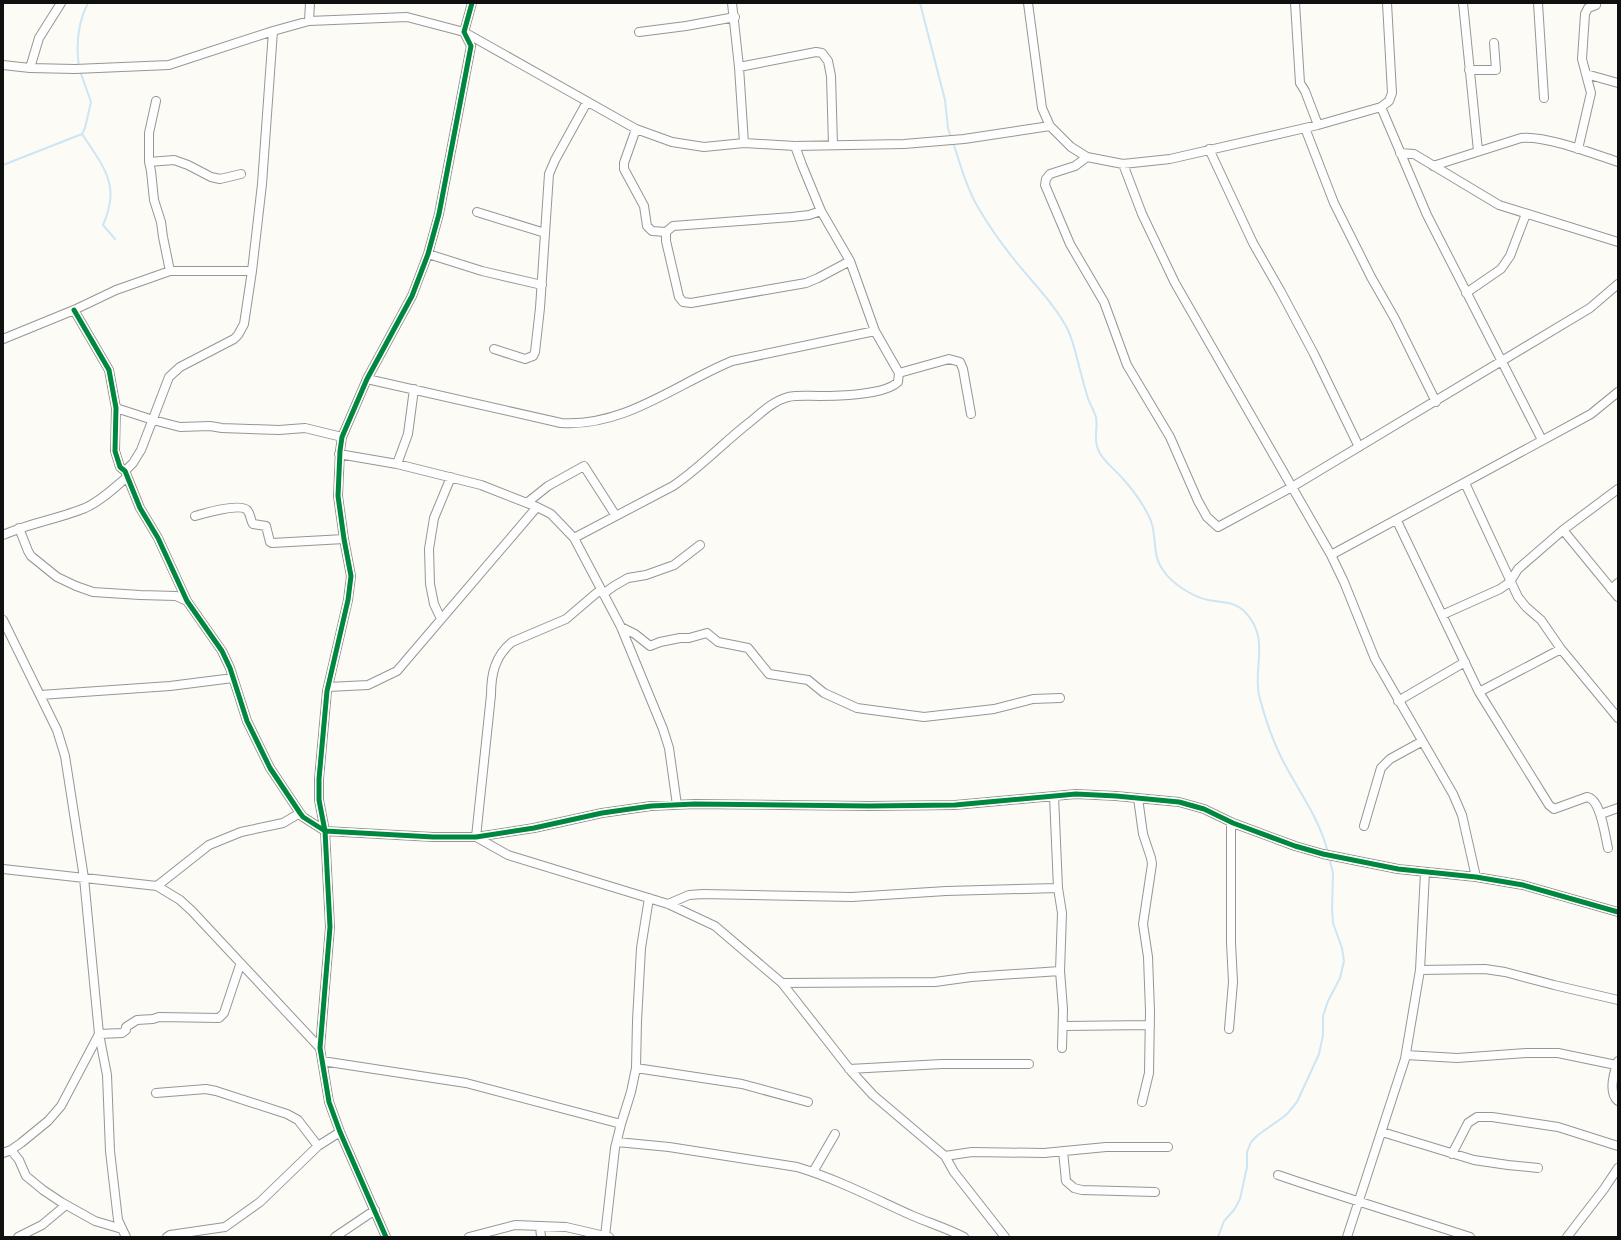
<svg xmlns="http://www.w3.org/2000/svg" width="1621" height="1240" font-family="Bitter,serif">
<rect width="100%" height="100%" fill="#fcfbf6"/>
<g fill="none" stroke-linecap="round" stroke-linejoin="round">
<path stroke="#cee5f4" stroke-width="2" d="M920 3 945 100 948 128 951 138
M79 67C76 46 78 22 88 3
M82 134C95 154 114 176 110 201 109 209 106 218 103 225L115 239
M953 142C960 164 967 189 979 209 989 226 1001 243 1013 258 1031 281 1053 302 1067 328 1075 344 1077 361 1082 377 1084 385 1086 393 1089 401 1091 406 1094 411 1096 417 1098 427 1094 437 1097 446 1100 459 1115 469 1123 479 1134 491 1145 507 1151 521 1157 537 1152 556 1163 570 1171 583 1193 597 1208 600 1223 603 1235 601 1246 613 1270 639 1253 667 1259 695 1264 715 1271 736 1280 755 1296 788 1319 816 1328 853
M3 165 82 134 85 128 91 102 80 71
M1218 1237 1224 1221 1234 1210 1240 1199 1247 1167V1152L1251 1142 1258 1135 1286 1115 1297 1102 1319 1054 1323 1035V1016L1328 1001 1340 978 1344 961 1342 948 1333 923 1332 909 1333 873 1329 857"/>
<g stroke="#969694" stroke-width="10">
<path id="minor" d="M732 3 739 67 744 143
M1028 3 1042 108 1050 126 1071 147 1087 157 1123 164 1170 159 1318 125 1381 107 1389 101 1392 93 1387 3
M1295 3 1300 83 1305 91 1318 125
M1463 3 1478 151
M1538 3 1544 98
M309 21 310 3
M639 32 686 26 735 17
M3 65 30 68 75 69 169 65 273 31 309 21 407 17 464 32 636 129 672 142 704 147 744 143 795 146 904 144 964 139 1050 126
M739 67 816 52 822 53 828 61 831 76 833 145
M30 68 39 38 61 3
M1469 70H1496L1494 43
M1586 74 1618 83
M156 101 149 133V162L151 171 154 200 161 222 163 237 170 271
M1381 107 1427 215 1542 440
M1305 128 1334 203 1371 277 1395 319 1436 402
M636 129 624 163V169L644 206 647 226 652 231 666 232
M1209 149 1253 243 1281 292 1314 354 1359 447
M1578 149 1591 93 1582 59 1585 14 1588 8 1596 5
M1400 153 1414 154 1499 205 1618 242
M1087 157 1075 166 1050 174 1046 179 1045 185 1070 244 1104 302 1127 365 1170 437 1198 501 1207 517 1218 527 1292 487 1590 308 1618 284
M149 162 174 160 188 165 211 177 220 179 241 174
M1123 164 1142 214 1175 283 1331 555 1344 582 1375 659 1453 794 1462 815 1476 877
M1433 166 1521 138C1545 135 1594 154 1618 162
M821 211 809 215 792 217 673 226 666 232V241L679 297 683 302 691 303 806 283 818 278 850 261
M477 212 545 233
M428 254 482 271 542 285
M1466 293 1501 269 1510 256 1526 214
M74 310 109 370 116 408 115 451 120 467 125 471 140 508 158 538 187 601 222 651 230 668 247 721 270 768 300 813 303 817 325 831 433 837H476L534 828 602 813 651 806 695 804 869 806 955 805 1076 794 1116 796 1179 802 1204 809 1233 823 1295 846 1323 854 1398 869 1476 877 1523 885 1618 912
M3 339 74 310 116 290 170 271H252
M494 349 525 359 533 356 535 352 540 308 549 174 555 160 587 102
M899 373 949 359 960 362 963 369 971 414
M367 379 561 423C625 427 676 384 732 361L875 331
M116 408 153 420 180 427 210 426 222 428 279 430 305 428 342 437
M339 454 397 464 481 485 537 507 551 514 574 538 621 627 663 729 669 748 677 805
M397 464 408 434 414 389
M125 471 133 463 141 450 169 377 180 367 234 339 238 335 244 324 252 271 262 184 273 31
M1465 483 1518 597 1526 607 1541 620 1561 649 1618 718
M528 502 548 486 584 466 616 516
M195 516C205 513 240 503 247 510 251 514 250 520 253 524L266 526 270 542 272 543 344 539
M1397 521 1479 692 1549 805 1554 809 1587 797C1601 799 1605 836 1608 848
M19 528 28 551 31 556 57 577 76 586 93 592 140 595 176 596 187 601
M1563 530 1618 597
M3 535C30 523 58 519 85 508 101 501 114 488 127 477
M574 538 673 486C701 467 724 442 750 422 762 412 773 401 788 397 798 395 808 396 819 396 837 396 885 395 898 382L899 373 875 331 850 261 821 211 802 165 795 146
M1331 555 1591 414 1618 392
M1611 589 1618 583
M603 594 614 586 628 578 646 575 674 565 700 545
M1442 615 1500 589 1510 582 1518 569 1563 530 1618 489
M441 619 434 604 430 584 429 549 434 518 451 477
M3 620 57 730 65 756 84 878 99 1034 107 1075 110 1151 118 1220 126 1237
M621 627 635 634 650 646 660 642 680 638H689L707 633 718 642 748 648 769 674 808 680 824 693 857 708 924 717 994 709 1033 699 1060 698
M328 687 368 685 397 671 537 507
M1479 692 1561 649
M40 695 170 686 233 678
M1398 701 1465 662
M1054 796 1058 888 1062 913 1060 971 1063 1009 1062 1048
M1138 798 1143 834 1151 858 1152 864 1143 924 1148 957 1150 1011 1149 1073 1142 1102
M1601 814 1618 808
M1364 826 1381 768 1390 759 1421 742
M476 837 508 855 668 904 715 926 782 983 851 1071 873 1095 945 1156 954 1172 1005 1237
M476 837 491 695C491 674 495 656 512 642L566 619 600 590
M3 869 157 886 180 900 192 911 320 1048
M157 886 209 845 241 832 283 823 300 813
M668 904 689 895 703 894 852 897 946 891 1058 888
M1420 970 1485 969 1505 972 1554 985 1618 1000
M782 983 935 982 971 977 1060 971
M1063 1026 1150 1025
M1229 1029 1233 982 1231 943V822
M1406 1055 1457 1058 1526 1053H1558L1616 1065
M322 1061 466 1083 621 1124
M1618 1061C1614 1072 1608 1093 1618 1101
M636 1068 742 1084 808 1102
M849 1069 942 1064H1029
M156 1093 206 1089 216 1091 287 1114 298 1120 318 1146
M1382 1132 1474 1160 1508 1165 1538 1168
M617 1142 669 1147 797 1167C837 1179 875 1199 913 1216 930 1223 948 1229 964 1237
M11 1150 19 1160 26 1176 43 1190 61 1202 95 1221 122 1229
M1063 1151 1066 1181 1074 1188 1082 1190 1155 1192
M3 1153 11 1150 21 1143 48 1121 61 1106 99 1034 122 1033 126 1030V1027L137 1020 153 1019 159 1017 219 1018 224 1013 240 965
M1452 1154 1468 1123 1477 1117H1492L1558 1127 1618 1146
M945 1156 972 1152 1044 1153 1106 1147H1168
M813 1172 835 1134
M1278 1175C1342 1197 1406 1216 1470 1237
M540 1226 541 1237
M605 1236 615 1148 621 1124 631 1092 636 1068 637 1021 641 948 649 898
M18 1237 42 1225 66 1205
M167 1237 170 1235 225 1227 260 1202 318 1146 340 1132
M335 1237 375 1210
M386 1237 340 1132 329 1102 320 1048 330 927 325 831 319 800V779L327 691 348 600 351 576 344 539 338 496 340 451 342 437 367 379 412 296 428 254 439 214 471 46 464 32 472 3
M469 1237 515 1225 566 1227 609 1237
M1347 1237 1405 1059 1420 970 1425 872
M1567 1237 1604 1189 1618 1168"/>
</g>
<use href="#minor" stroke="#fffefe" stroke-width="8"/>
<g stroke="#fff" stroke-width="8">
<path id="cycleway" d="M74 310 109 370 116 408 115 451 120 467 125 471 140 508 158 538 187 601 222 651 230 668 247 721 270 768 300 813 303 817 325 831 433 837H476L534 828 602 813 651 806 695 804 869 806 955 805 1076 794 1116 796 1179 802 1204 809 1233 823 1295 846 1323 854 1398 869 1476 877 1523 885 1618 912
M386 1237 340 1132 329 1102 320 1048 330 927 325 831 319 800V779L327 691 348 600 351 576 344 539 338 496 340 451 342 437 367 379 412 296 428 254 439 214 471 46 464 32 472 3"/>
</g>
<use href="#cycleway" stroke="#00873e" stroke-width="5"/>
</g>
<rect width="1621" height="1240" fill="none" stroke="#101010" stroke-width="8"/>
</svg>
